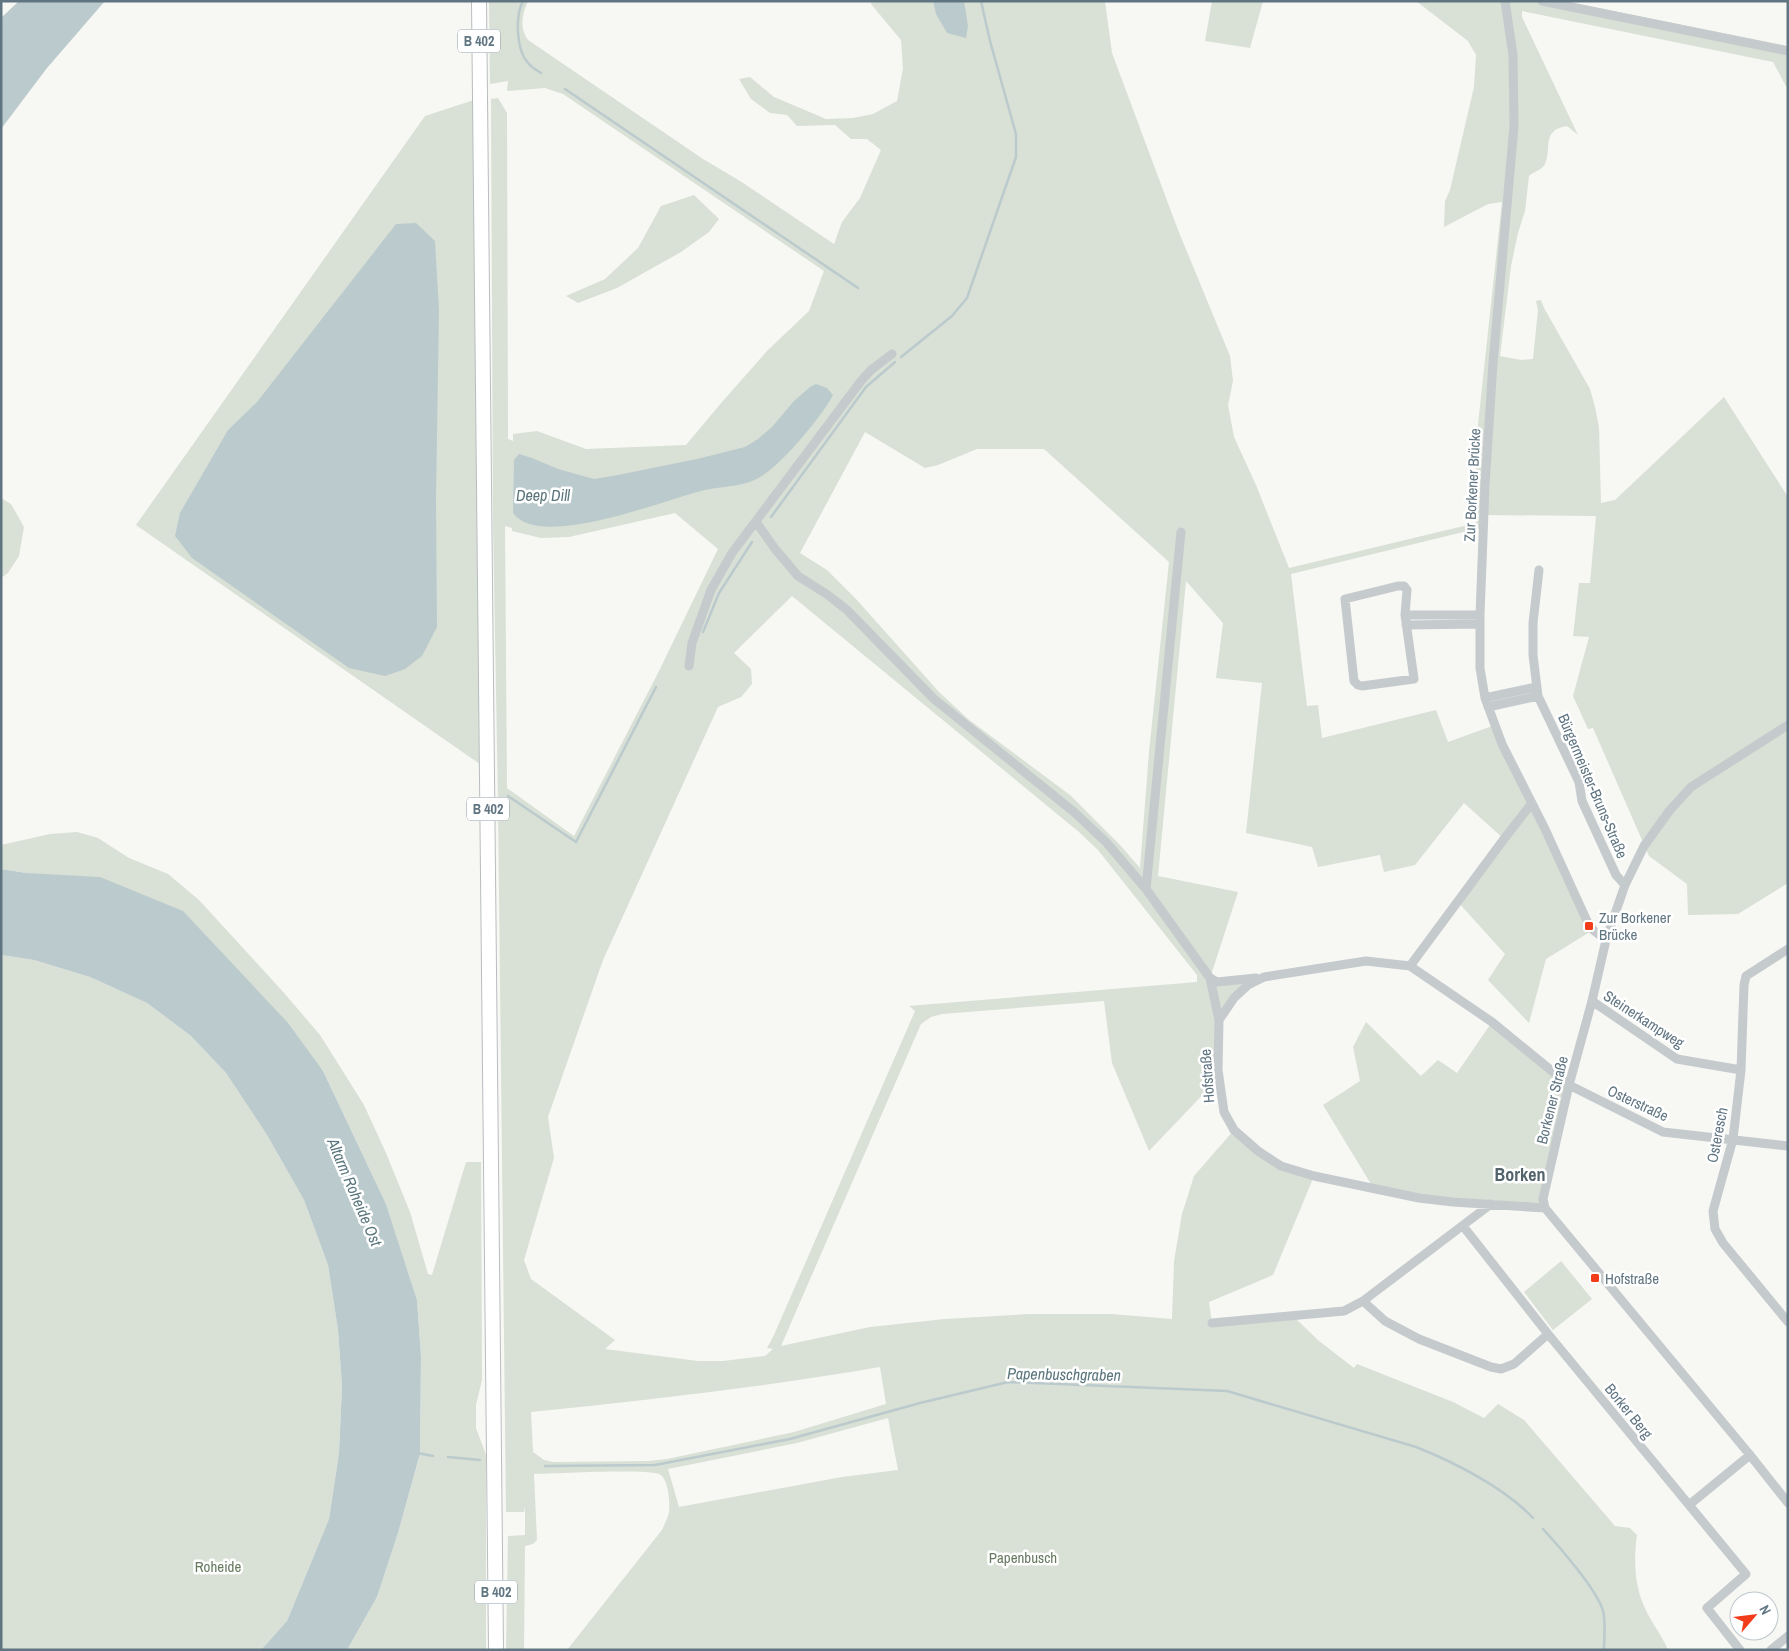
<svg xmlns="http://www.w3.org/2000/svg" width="1789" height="1651" font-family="'Archivo Narrow',sans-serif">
<rect width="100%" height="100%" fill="#f7f7f4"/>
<path fill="#d9e0d5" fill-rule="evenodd" d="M489 1H528C522 14 519 28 528 40L703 159 740 181 834 244 842 222 860 198 881 150 867 139H851L835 125 797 126 787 115 770 113 751 99 739 79 750 77 774 97 826 119 853 118 873 114 897 101 903 69 901 40 871 4V1H1105L1112 53 1178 230 1230 356 1233 381 1228 405 1234 437 1256 485 1289 568 1476 523V443L1502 202 1488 204 1444 227 1445 201 1450 190 1474 87 1476 55 1468 41 1416 1H1564L1788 46V90L1773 62 1522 11V17L1578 135 1567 126C1541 130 1552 148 1545 164 1542 170 1533 172 1529 176L1525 211 1518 233 1511 266 1500 356 1521 360 1533 359 1538 310 1536 301 1541 300 1544 308 1590 389 1595 407 1599 427 1601 503 1615 500 1724 397 1788 497V883L1738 914 1688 915 1687 884 1649 856 1593 728 1588 729 1573 696 1589 637 1573 636 1579 583H1590L1596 516 1484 515V527L1291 574 1307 706 1318 705 1322 738 1436 710 1448 742 1495 725 1593 930 1546 959 1529 1023 1488 980 1505 954 1458 902 1504 839 1464 803 1415 865 1384 872 1380 855 1318 867 1312 847 1246 833 1262 683 1216 678 1223 623 1186 581 1158 876 1238 892 1210 978 1264 977 1248 985 1219 1019 1218 1070 1211 1086 1149 1151 1112 1063 1104 1001 942 1014 931 1017 921 1024 781 1346 870 1327 945 1319 1029 1314H1111L1172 1319 1174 1261 1182 1214 1194 1176 1234 1130 1258 1151 1314 1176 1273 1275 1209 1302 1212 1323 1293 1316 1319 1341 1354 1368 1357 1364 1453 1402 1484 1418 1498 1404 1524 1420 1615 1526 1630 1528 1637 1535C1634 1556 1634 1580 1642 1601 1647 1617 1661 1633 1668 1650H567L662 1530C664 1525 668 1518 669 1512 670 1503 669 1482 661 1475 651 1468 552 1474 534 1474L537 1540 533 1544 525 1546 524 1650H506L508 1536 525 1535V1507L524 1512H506L498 802 493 521 491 99 498 98 507 113 508 439 513 441V434L537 431 586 449 686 445 722 402 767 351 809 311 824 271 563 94 545 88 507 91 508 81 490 84ZM865 432 925 468 938 465 977 449H1044L1169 562 1149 752 1140 868 1121 846 1070 795 968 719 939 692 856 599 827 570 800 553ZM675 513 718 549 659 671 574 836 507 788 505 526 512 528V531L541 538 569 537ZM792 596 1079 832 1098 850 1197 975V982L909 1006 915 1011 774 1335 767 1348 773 1349 765 1356 723 1361H698L605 1349 615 1340 531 1279 524 1260 554 1158 548 1117 603 960 718 707 741 697 752 684 751 669 734 653ZM880 1367 886 1404 794 1432 667 1459 648 1461 553 1462 544 1460 533 1452 531 1412C648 1400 764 1387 880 1367ZM888 1418 898 1470 842 1477 679 1507 668 1469 797 1443Z
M1212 1H1263L1250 48 1205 41Z
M480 98 487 769 136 525 425 116Z
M694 195 719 219 709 232 681 252 617 288 578 303 566 296 605 279 638 248 661 206Z
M1 498 11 504 24 527 19 556 8 573 1 578Z
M77 832 98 838 129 858 168 874 199 900 285 994 320 1035 364 1105 386 1153 410 1212 428 1274 432 1275 466 1162H481L482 1380 476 1405V1428L486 1455V1650H347L377 1597 398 1533 420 1455 421 1356 417 1300 386 1204 323 1071 26 873 1 869V845L50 834Z
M1 955 34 960 90 977 147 1003 191 1036 226 1073 267 1135 304 1200 328 1265 338 1330 342 1386 339 1453 329 1519 287 1621 261 1650H1Z
M1366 1022 1421 1076 1438 1060 1457 1073 1492 1022 1569 1085 1545 1208 1374 1189 1323 1105 1360 1081 1353 1047Z
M1561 1261 1592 1299 1553 1330 1524 1292Z"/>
<path fill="#bbcacd" d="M19 1H105L47 68 1 129V18Z
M933 1H964L968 26 966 38 947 33 936 14Z
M416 223 435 241 439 310 436 499 437 627 422 656 405 669 385 676 349 668 192 558 175 536 180 513 228 430 257 402 396 224Z
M816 384 827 388 833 395C822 416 785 460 766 473 746 488 727 485 705 490 666 499 540 551 513 513L514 460 519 454 532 458 558 469 594 479 618 475 697 459 745 447 758 439 772 427 794 401 810 387Z
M1 869 26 873 100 877 183 911 288 1023 323 1071 386 1204 417 1300 421 1356 420 1454 398 1533 377 1597 347 1650H261L287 1621 329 1519 339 1453 342 1386 338 1330 328 1265 304 1200 267 1135 226 1073 191 1036 147 1003 90 977 34 960 1 955Z"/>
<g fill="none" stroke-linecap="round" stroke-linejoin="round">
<path stroke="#bbcacd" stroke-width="2.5" d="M523 1C515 16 516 50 528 63 531 67 536 70 541 73
M565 89 858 288
M901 357 952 316 967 298 1016 157V134L990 41 981 1
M771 517 866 387 895 362
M703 632 719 593 752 542
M508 796 576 842 656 687
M418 1453 433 1456
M448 1457 480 1460
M545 1466 655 1465 790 1439 920 1403 1008 1382 1227 1391 1416 1447C1454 1462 1505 1488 1533 1518
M1543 1529C1558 1545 1598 1591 1603 1611 1606 1623 1604 1637 1604 1650"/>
<g stroke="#b8bdc0" stroke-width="16">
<path id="primary" d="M479 1 496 1650"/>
</g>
<path stroke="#c5cacd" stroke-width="9" d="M1505 1 1513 55 1514 126 1493 363 1485 485 1480 615V668L1485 698 1502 744 1545 829 1587 921 1593 930 1606 940
M1542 1 1788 51
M756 522 776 550 798 576 828 595 847 610 934 699 1074 812 1106 842 1146 889 1210 978 1219 1020
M1539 570 1533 623V655L1538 696 1579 782 1582 801 1616 875 1625 885
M1398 586H1404L1407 590 1405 615 1414 679 1362 686 1358 685 1354 681 1345 599Z
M1405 615H1480
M1406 625 1480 624
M689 666 692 643 711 590 732 553 861 381 871 370 892 354
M1485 698 1536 687
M1488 707 1538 696
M1788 725 1691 787 1670 810 1644 846 1625 885 1606 940 1592 1001 1569 1085 1543 1199 1545 1208 1750 1455 1788 1503
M1146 889 1181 532
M1788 949 1746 976 1744 985 1741 1070 1733 1139 1713 1211 1715 1229 1723 1243 1788 1322
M1410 966 1504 839 1532 803
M1210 978 1217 982 1256 978
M1592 1001 1677 1059 1741 1070
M1545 1208 1453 1202 1419 1198 1314 1176 1281 1166 1258 1151 1234 1130 1224 1112 1218 1070 1219 1020 1234 998 1248 985 1264 977 1366 961 1410 966 1492 1022 1569 1085 1663 1132 1788 1146
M1463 1226 1548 1334 1746 1574 1707 1608 1740 1650
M1363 1301 1385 1321 1419 1339 1491 1367 1501 1369 1514 1364 1548 1334
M1212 1323 1344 1311 1363 1301 1491 1204
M1689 1505 1750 1455
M1771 1650 1788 1636"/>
<use href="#primary" stroke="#fff" stroke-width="14"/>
</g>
<g fill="#f33c19" stroke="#fff" stroke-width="2">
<rect x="1584" y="921" width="10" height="10" rx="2.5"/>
<rect x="1590" y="1273" width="10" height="10" rx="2.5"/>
</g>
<g text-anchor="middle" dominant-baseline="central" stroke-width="5" stroke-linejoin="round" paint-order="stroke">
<g fill="#fff" stroke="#909ea8" stroke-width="1">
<rect x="458" y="29.5" width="42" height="23" rx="4"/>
<rect x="467" y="797.5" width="42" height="23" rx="4"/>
<rect x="475" y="1580.5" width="42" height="23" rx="4"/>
</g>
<g font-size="14" font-weight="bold" fill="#607582">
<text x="479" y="41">B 402</text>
<text x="488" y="809">B 402</text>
<text x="496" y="1592">B 402</text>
</g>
<g font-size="15" fill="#607582" stroke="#fff">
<text transform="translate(1472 485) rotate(-87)">Zur Borkener Brücke</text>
<text transform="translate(1593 786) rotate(67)">Bürgermeister-Bruns-Straße</text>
<text transform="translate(1644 1019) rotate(33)">Steinerkampweg</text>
<text transform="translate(1207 1076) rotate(-94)">Hofstraße</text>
<text transform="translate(1552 1100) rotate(-76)">Borkener Straße</text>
<text transform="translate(1638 1103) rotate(25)">Osterstraße</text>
<text transform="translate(1717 1135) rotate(-79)">Osteresch</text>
<text transform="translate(1629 1411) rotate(51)">Borker Berg</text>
</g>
<g font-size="15" fill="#607582" stroke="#fff" text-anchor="start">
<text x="1599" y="917">Zur Borkener<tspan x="1599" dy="17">Brücke</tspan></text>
<text x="1605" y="1278">Hofstraße</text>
</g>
<g font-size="15" fill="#66795f" stroke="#fff">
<text x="1023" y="1557">Papenbusch</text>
<text x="218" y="1566">Roheide</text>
</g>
<g font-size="16" font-style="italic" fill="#5a767c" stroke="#fff">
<text x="543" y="495">Deep Dill</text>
<text transform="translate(355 1192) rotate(67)">Altarm Roheide Ost</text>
<text transform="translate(1064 1374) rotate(1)">Papenbuschgraben</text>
</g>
<g font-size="18" font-weight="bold" fill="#52636c" stroke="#fff">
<text x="1520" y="1174">Borken</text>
</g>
</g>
<rect width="1789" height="1651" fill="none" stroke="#607582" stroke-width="5"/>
<g transform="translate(1754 1616) rotate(62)"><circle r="24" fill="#ffffff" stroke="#bfc8cd"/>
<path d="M0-4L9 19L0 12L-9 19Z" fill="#f33c19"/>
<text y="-8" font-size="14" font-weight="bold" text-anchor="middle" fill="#607582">N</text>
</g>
</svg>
